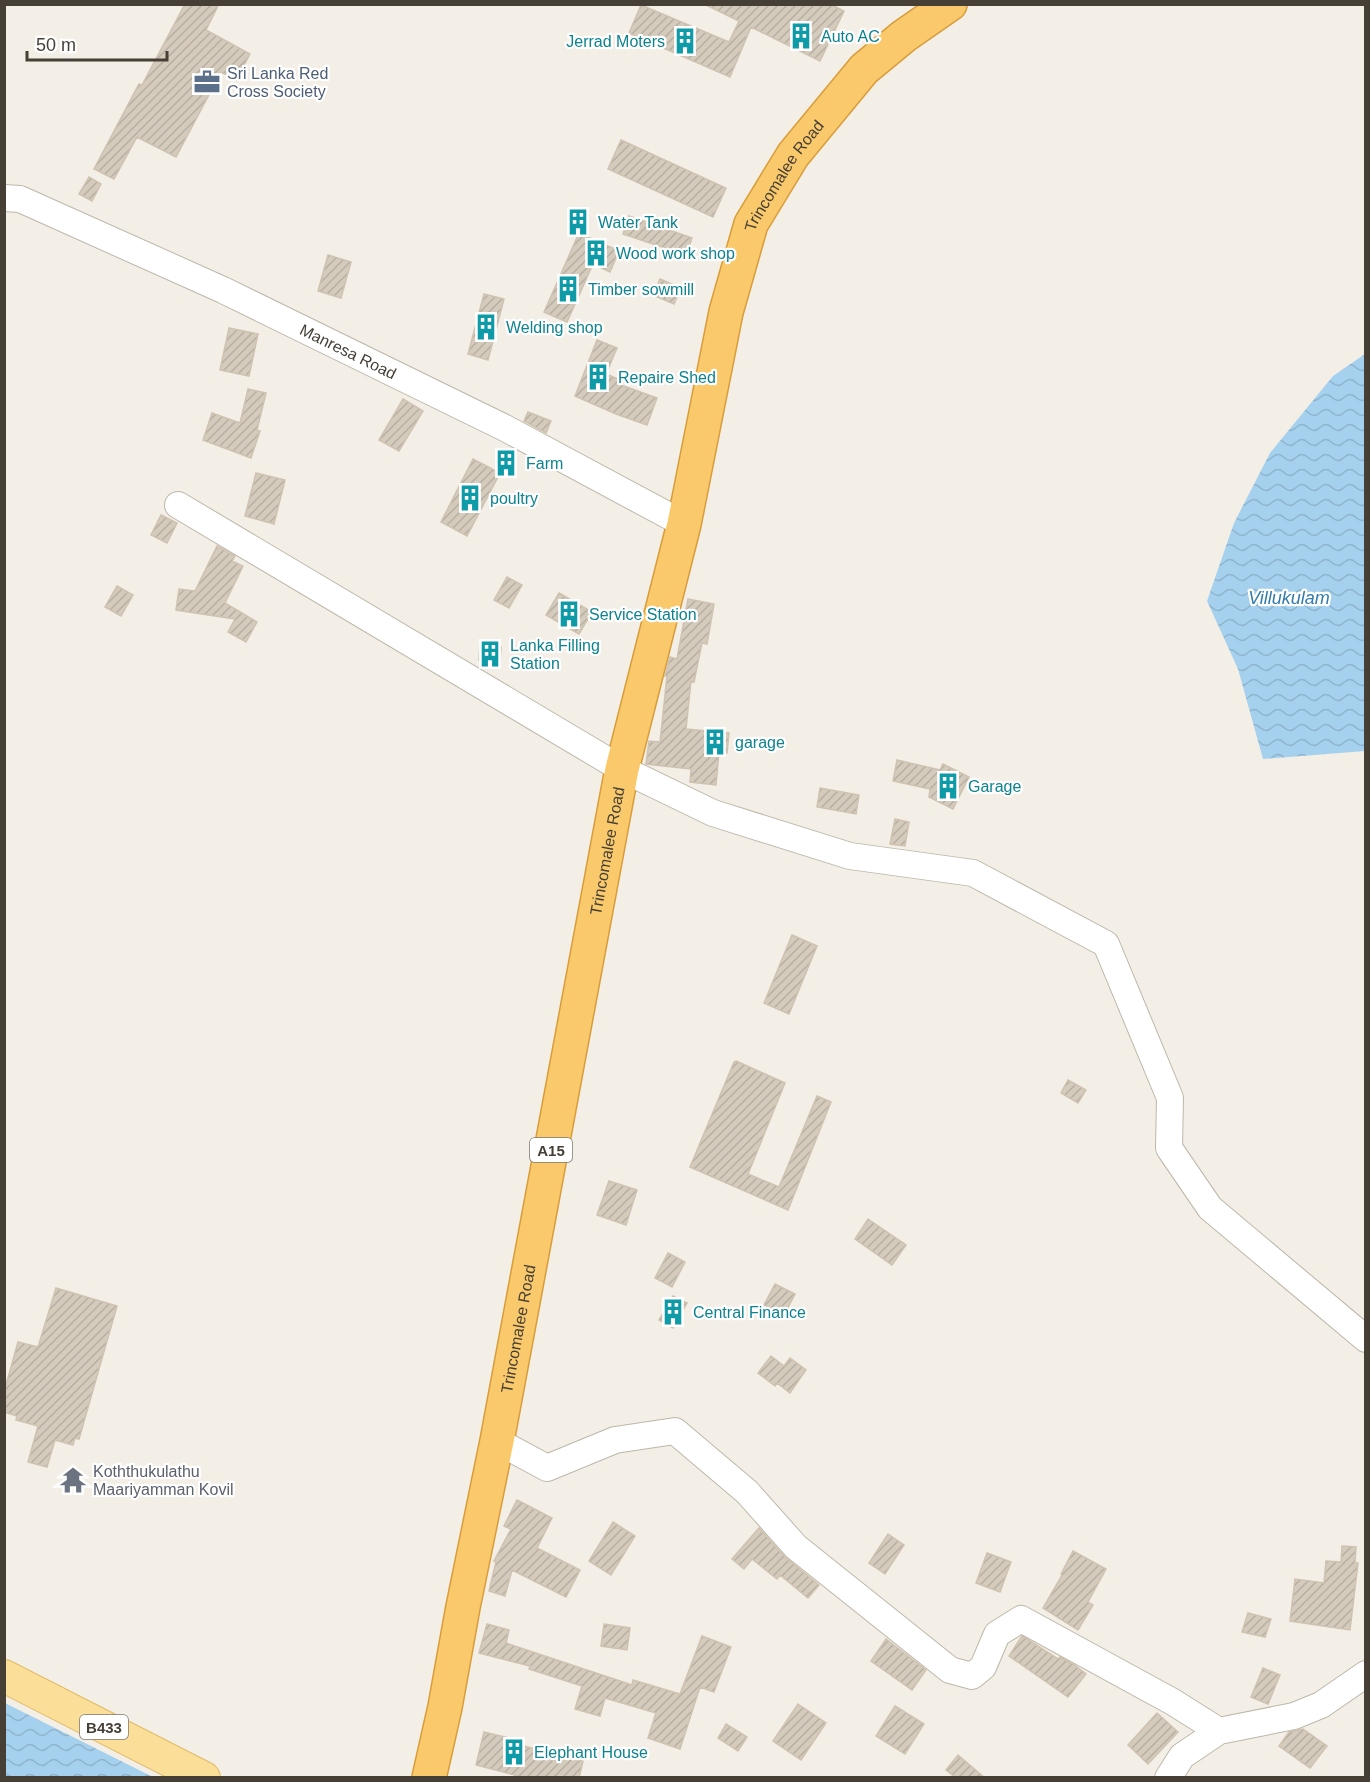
<svg xmlns="http://www.w3.org/2000/svg" width="1370" height="1782" font-family="Helvetica,sans-serif">
<defs>
<pattern id="water-waves" width="16" height="10" patternUnits="userSpaceOnUse" patternTransform="scale(1.5)"><rect width="16" height="10" fill="#a5d1ee"/><path d="M0 5q4-4 8 0t8 0" fill="none" stroke="#8fb4cd"/></pattern>
<pattern id="building-hatch" width="6" height="6" patternUnits="userSpaceOnUse" patternTransform="scale(1.5)"><rect width="6" height="6" fill="#d4cbbc"/><path d="M-1 1l2-2M0 6l6-6M5 7l2-2" fill="none" stroke="#b7afa2"/></pattern>
</defs>
<rect width="100%" height="100%" fill="#f3efe7"/>
<path fill="url(#water-waves)" d="M1365 354V751L1263 759 1238 669 1207 601 1234 523 1270 453 1333 376Z
M5 1703 153 1777H5Z"/>
<path fill="url(#building-hatch)" stroke="#cfc2b0" stroke-width="1.5" d="M185 4H219L206 30 250 54 236 80 221 72 176 157 137 137 114 179 94 169 139 84 142 85Z
M704 4H830L844 11 820 61 751 27 730 77 629 33 641 5 729 42 739 21Z
M621 140 726 188 713 217 608 169Z
M89 177 101 184 92 201 79 194Z
M629 216 692 238 686 255 623 234Z
M579 233 619 251 610 272 593 264 567 322 544 312Z
M328 255 351 262 341 298 318 291Z
M660 279 681 288 674 304 653 295Z
M484 294 504 299 488 360 468 354Z
M229 328 258 334 249 376 220 370Z
M597 340 617 348 606 374 620 380 618 384 657 398 647 425 616 414 575 396Z
M248 389 266 393 257 430 260 431 251 458 203 440 212 413 240 423Z
M403 399 423 411 399 451 379 440Z
M528 412 551 421 546 433 524 421Z
M473 459 500 473 467 536 441 522Z
M256 473 285 480 274 524 245 516Z
M161 515 177 523 167 543 151 535Z
M217 546 235 556 232 561 243 566 225 603 257 622 246 642 228 632 235 619 176 610 179 589 195 591Z
M507 577 522 585 509 608 494 600Z
M117 586 133 595 121 616 105 607Z
M559 593 592 612 579 634 546 615Z
M688 599 714 604 707 644 702 643 694 682 691 681 686 729 729 733 727 753 719 752 716 785 690 782 691 769 646 764 649 741 660 742 667 676H665L670 657 677 659Z
M480 645 501 647 500 662 479 660Z
M897 760 940 770 943 764 969 777 953 809 929 797 930 789 893 781Z
M820 788 859 795 856 814 817 807Z
M895 819 909 822 905 846 890 844Z
M792 935 817 946 789 1014 764 1003Z
M736 1061 785 1083 748 1174 779 1187 817 1096 831 1102 788 1210 690 1167 734 1062Z
M1068 1080 1086 1090 1078 1103 1061 1093Z
M609 1181 637 1190 626 1225 597 1215Z
M868 1219 906 1245 892 1265 855 1239Z
M668 1253 685 1262 672 1287 655 1278Z
M775 1284 795 1294 784 1315 764 1305Z
M56 1288 117 1306 79 1439 75 1438 73 1445 55 1440 47 1467 28 1462 38 1426 16 1420 17 1416 4 1412V1392L18 1342 38 1347Z
M673 1296 687 1303 673 1328 659 1320Z
M771 1356 784 1366 790 1358 806 1370 790 1393 777 1383 775 1386 758 1373Z
M517 1500 552 1518 537 1548 580 1570 566 1597 512 1570 505 1596 489 1591 496 1562 494 1561 511 1529 504 1526Z
M613 1522 635 1536 611 1575 589 1561Z
M759 1528 785 1557 819 1585 808 1598 780 1575 777 1579 752 1559 744 1569 732 1559Z
M888 1534 904 1545 885 1574 869 1563Z
M1342 1546 1356 1547 1355 1563H1358L1350 1630 1290 1621 1295 1579 1324 1583 1326 1561 1341 1562Z
M1073 1551 1106 1569 1088 1602 1093 1605 1078 1630 1043 1608 1062 1575 1061 1574Z
M987 1553 1011 1562 1000 1592 976 1583Z
M1248 1613 1271 1619 1265 1637 1242 1632Z
M487 1624 509 1630 506 1643 632 1685 633 1680 680 1694 702 1636 731 1647 714 1692 700 1687 680 1749 648 1738 656 1713 605 1698 600 1716 575 1709 582 1686 529 1669 530 1666 479 1653Z
M604 1624 630 1628 627 1650 601 1646Z
M1022 1636 1058 1659 1060 1657 1074 1665 1086 1674 1068 1697 1009 1656Z
M886 1639 926 1670 912 1690 871 1661Z
M1263 1668 1280 1675 1268 1704 1251 1697Z
M798 1704 826 1723 801 1760 773 1741Z
M895 1706 924 1724 905 1754 876 1736Z
M1157 1713 1178 1732 1148 1764 1128 1745Z
M726 1724 747 1737 738 1751 718 1738Z
M1303 1729 1327 1746 1310 1768 1279 1746 1289 1732Z
M484 1732 517 1740 516 1744 583 1761 579 1778H526L476 1765Z
M958 1755 985 1778H956L946 1770Z"/>
<g fill="none" stroke-linecap="round" stroke-linejoin="round">
<g stroke="#beb7aa" stroke-width="28">
<g id="minor">
<path id="s1" d="M4 198 20 199 223 290 505 428 684 524"/>
<path d="M178 505 622 769 713 813 850 856 973 873 1106 944 1170 1098 1169 1148 1210 1208 1366 1339"/>
<path d="M497 1441 547 1468 615 1440 675 1431 747 1492 796 1547 950 1670 972 1676 983 1667 997 1634 1021 1619 1173 1702 1219 1731"/>
<path d="M1168 1778 1182 1756 1219 1731 1294 1716 1321 1705 1366 1674"/>
</g>
</g>
<g stroke="#e0bb68" stroke-width="34">
<path id="major" d="M4 1676 204 1778"/>
</g>
<g stroke="#d89d3b" stroke-width="36">
<g id="highway">
<path id="s2" d="M429 1778 445 1707 463 1607 497 1441 622 769 684 524 726 312 751 224 793 155 864 69 904 36 950 4"/>
</g>
</g>
<use href="#minor" stroke="#fff" stroke-width="26"/>
<use href="#major" stroke="#fbde98" stroke-width="32"/>
<use href="#highway" stroke="#f9c96b" stroke-width="33"/>
</g>
<defs>
<g id="building-bare" transform="scale(2.07)"><path d="M-4-6H4V6H1V3H-1V6H-4ZM-2.5-4.3h1.7v1.8h-1.7ZM.8-4.3h1.7v1.8H.8ZM-2.5-1h1.7V.8h-1.7ZM.8-1h1.7V.8H.8Z" fill="#0f9aa8" stroke="#fff" stroke-width="2.5" paint-order="stroke"/></g>
<g id="office-bare" transform="scale(2.07)"><path d="M-6-3h4V-5.5h4V-3h4V5H-6ZM-1-4.5V-3h2v-1.5ZM-6 0V1H6V0Z" fill="#5c6f8a" stroke="#fff" stroke-width="2.5" paint-order="stroke"/></g>
<g id="temple-bare" transform="scale(2.07)"><path d="M0-6L5-2H3V0L6.5 2.5H4V6H1.5V3h-3V6H-4V2.5H-6.5L-3 0V-2H-5Z" fill="#6b7280" stroke="#fff" stroke-width="2.5" paint-order="stroke"/></g>
</defs>
<g fill-rule="evenodd">
<use href="#building-bare" x="801" y="36"/>
<use href="#building-bare" x="685" y="41"/>
<use href="#office-bare" x="207" y="82"/>
<use href="#building-bare" x="578" y="222"/>
<use href="#building-bare" x="596" y="253"/>
<use href="#building-bare" x="568" y="289"/>
<use href="#building-bare" x="486" y="327"/>
<use href="#building-bare" x="598" y="377"/>
<use href="#building-bare" x="506" y="463"/>
<use href="#building-bare" x="470" y="498"/>
<use href="#building-bare" x="569" y="614"/>
<use href="#building-bare" x="490" y="654"/>
<use href="#building-bare" x="715" y="742"/>
<use href="#building-bare" x="948" y="786"/>
<use href="#building-bare" x="673" y="1312"/>
<use href="#temple-bare" x="73" y="1480"/>
<use href="#building-bare" x="514" y="1752"/>
</g>
<g text-anchor="middle" dominant-baseline="central" stroke-width="4.5" stroke-linejoin="round" paint-order="stroke">
<g fill="#fff" stroke="#7d7972" stroke-width="1.5">
<rect x="530" y="1138" width="42" height="24" rx="4.5"/>
<rect x="80" y="1715" width="48" height="24" rx="4.5"/>
</g>
<g font-size="15" font-weight="bold" fill="#453f36">
<text x="551" y="1150">A15</text>
<text x="104" y="1727">B433</text>
</g>
<g font-size="16" fill="#0d838f" stroke="#fff" text-anchor="start">
<text x="821" y="36">Auto AC</text>
<text x="665" y="41" text-anchor="end">Jerrad Moters</text>
<text x="598" y="222">Water Tank</text>
<text x="616" y="253">Wood work shop</text>
<text x="588" y="289">Timber sowmill</text>
<text x="506" y="327">Welding shop</text>
<text x="618" y="377">Repaire Shed</text>
<text x="526" y="463">Farm</text>
<text x="490" y="498">poultry</text>
<text x="589" y="614">Service Station</text>
<text x="510" y="645">Lanka Filling<tspan x="510" dy="18">Station</tspan></text>
<text x="735" y="742">garage</text>
<text x="968" y="786">Garage</text>
<text x="693" y="1312">Central Finance</text>
<text x="534" y="1752">Elephant House</text>
</g>
<g font-size="16" fill="#4e5e75" stroke="#fff" text-anchor="start">
<text x="227" y="73">Sri Lanka Red<tspan x="227" dy="18">Cross Society</tspan></text>
</g>
<g font-size="16" fill="#453f36" stroke="#fff">
<text stroke="none"><textPath href="#s2" startOffset="1646">Trincomalee Road</textPath></text>
<text stroke="none"><textPath href="#s1" startOffset="378">Manresa Road</textPath></text>
<text stroke="none"><textPath href="#s2" startOffset="944">Trincomalee Road</textPath></text>
<text stroke="none"><textPath href="#s2" startOffset="458">Trincomalee Road</textPath></text>
</g>
<g font-size="16" fill="#5b616d" stroke="#fff" text-anchor="start">
<text x="93" y="1471">Koththukulathu<tspan x="93" dy="18">Maariyamman Kovil</tspan></text>
</g>
<g font-size="18" font-style="italic" fill="#327bae" stroke="#fff">
<text x="1289" y="598">Villukulam</text>
</g>
</g>
<rect width="1370" height="1782" fill="none" stroke="#453f36" stroke-width="12"/>
<path d="M27 51v9h140v-9" fill="none" stroke="#453f36" stroke-width="3"/>
<text x="36" y="51" font-size="18" fill="#453f36" stroke="#ffffff" stroke-width="4.5" paint-order="stroke">50 m</text>
</svg>
